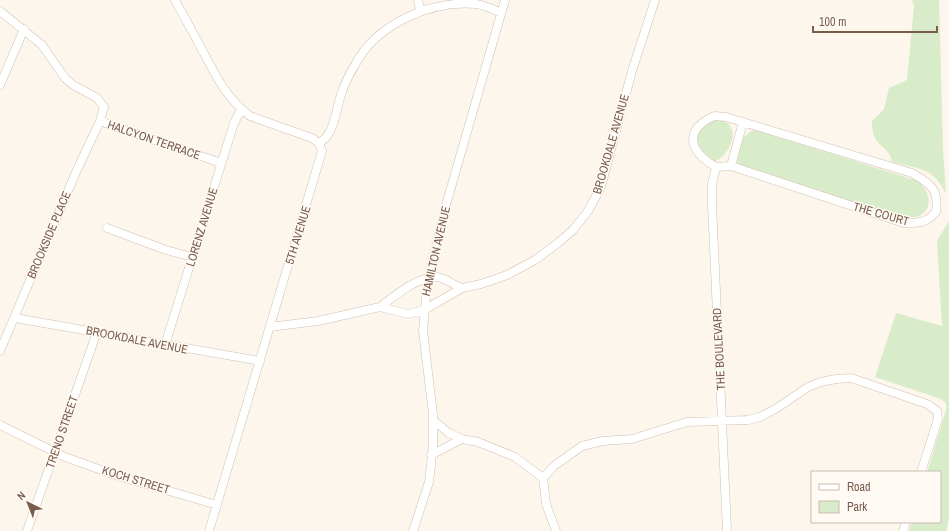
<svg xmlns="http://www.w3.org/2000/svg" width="949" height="531" font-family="'Archivo Narrow',sans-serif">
<rect width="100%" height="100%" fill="#fdf6ec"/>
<path fill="#d8ecc9" d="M912 0H939L943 149 946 194C933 167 919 169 892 162 889 144 871 148 872 121L884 109 889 88 907 80 914 6Z
M711 121C714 120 719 119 723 121 743 128 728 158 713 162 697 147 688 135 711 121Z
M756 130 918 181C930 190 935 211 916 217 911 218 905 217 900 217L743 168 739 165C733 153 743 131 756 130Z
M949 221V518L946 531H909L912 522H940V472H927L947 407 945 402 941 399 875 377 896 313 942 326 937 242C940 233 945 229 949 221Z"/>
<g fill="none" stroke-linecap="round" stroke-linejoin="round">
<g stroke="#d1beb0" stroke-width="9">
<path id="minor" d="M175 0C183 15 191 29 199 44 213 70 225 98 250 116L312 138 319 143 322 151 209 531
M418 0 420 10
M0 11 42 45 65 78 73 85 97 98 104 107 100 121 76 172 0 351
M0 85 24 29
M714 116 726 117 912 173C931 184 939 189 936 212 927 223 918 223 904 223L731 166 716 167C690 152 682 131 714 116Z
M100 121 221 163
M319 143C323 140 327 138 329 133 336 121 337 105 342 92 345 83 350 73 355 65 376 24 431 0 476 4 485 5 493 9 501 13
M731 166 743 122
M716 167 712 184V204L727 531
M107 228 166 250 192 257
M380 307C393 297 420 275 437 277 446 278 453 285 462 288
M15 318 260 361
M270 327 318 321 380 307 408 314 424 310 462 288 481 284 507 275 535 260 558 243 573 230 588 211 601 187 632 71 655 0
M165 345 234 123 241 110
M433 420 449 433 462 439 478 442 515 457 543 478 546 504 556 531
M0 425 65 457 118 476 217 505
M431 455 462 439
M543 478 554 466 582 446 603 441 632 439 687 422 748 420 760 417 777 408 808 387 821 382 836 379 851 378 927 404 937 411 938 419 921 472
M27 531 97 332
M413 531 429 482 433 446V414L423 331 427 285 444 212 505 0
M903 531 906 522"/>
</g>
<use href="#minor" stroke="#fff" stroke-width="8"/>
</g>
<g text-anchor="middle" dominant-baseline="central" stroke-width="3" stroke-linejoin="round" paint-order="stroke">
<g font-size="12" fill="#7a5c4d" stroke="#fffaf3">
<text transform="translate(154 140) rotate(19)">HALCYON TERRACE</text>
<text transform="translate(611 144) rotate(-74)">BROOKDALE AVENUE</text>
<text transform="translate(881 214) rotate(16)">THE COURT</text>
<text transform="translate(202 227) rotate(-73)">LORENZ AVENUE</text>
<text transform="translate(49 235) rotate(-67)">BROOKSIDE PLACE</text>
<text transform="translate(298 235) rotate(-73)">5TH AVENUE</text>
<text transform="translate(436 251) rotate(-77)">HAMILTON AVENUE</text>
<text transform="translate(137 340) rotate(11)">BROOKDALE AVENUE</text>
<text transform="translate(719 349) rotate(-93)">THE BOULEVARD</text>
<text transform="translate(62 432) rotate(-71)">TRENO STREET</text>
<text transform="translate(136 480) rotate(17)">KOCH STREET</text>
</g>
</g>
<rect x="811" y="471" width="130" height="52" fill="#fffaf3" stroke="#cabbb1"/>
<rect x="819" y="484" width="20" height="6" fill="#ffffff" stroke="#cabbb1"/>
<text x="847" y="491" font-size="12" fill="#7a5c4d">Road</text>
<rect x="819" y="501" width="20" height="12" fill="#d8ecc9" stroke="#cabbb1"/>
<text x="847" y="511" font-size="12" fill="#7a5c4d">Park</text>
<g transform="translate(28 503) rotate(317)" stroke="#fffaf3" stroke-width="3" paint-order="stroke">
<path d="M0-3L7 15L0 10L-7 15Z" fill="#7a5c4d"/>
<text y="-6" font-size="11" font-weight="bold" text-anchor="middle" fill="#7a5c4d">N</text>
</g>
<path d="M813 26v6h124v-6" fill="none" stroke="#7a5c4d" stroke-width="2"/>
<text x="819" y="26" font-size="12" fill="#7a5c4d" stroke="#fffaf3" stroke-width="3" paint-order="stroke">100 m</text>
</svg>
